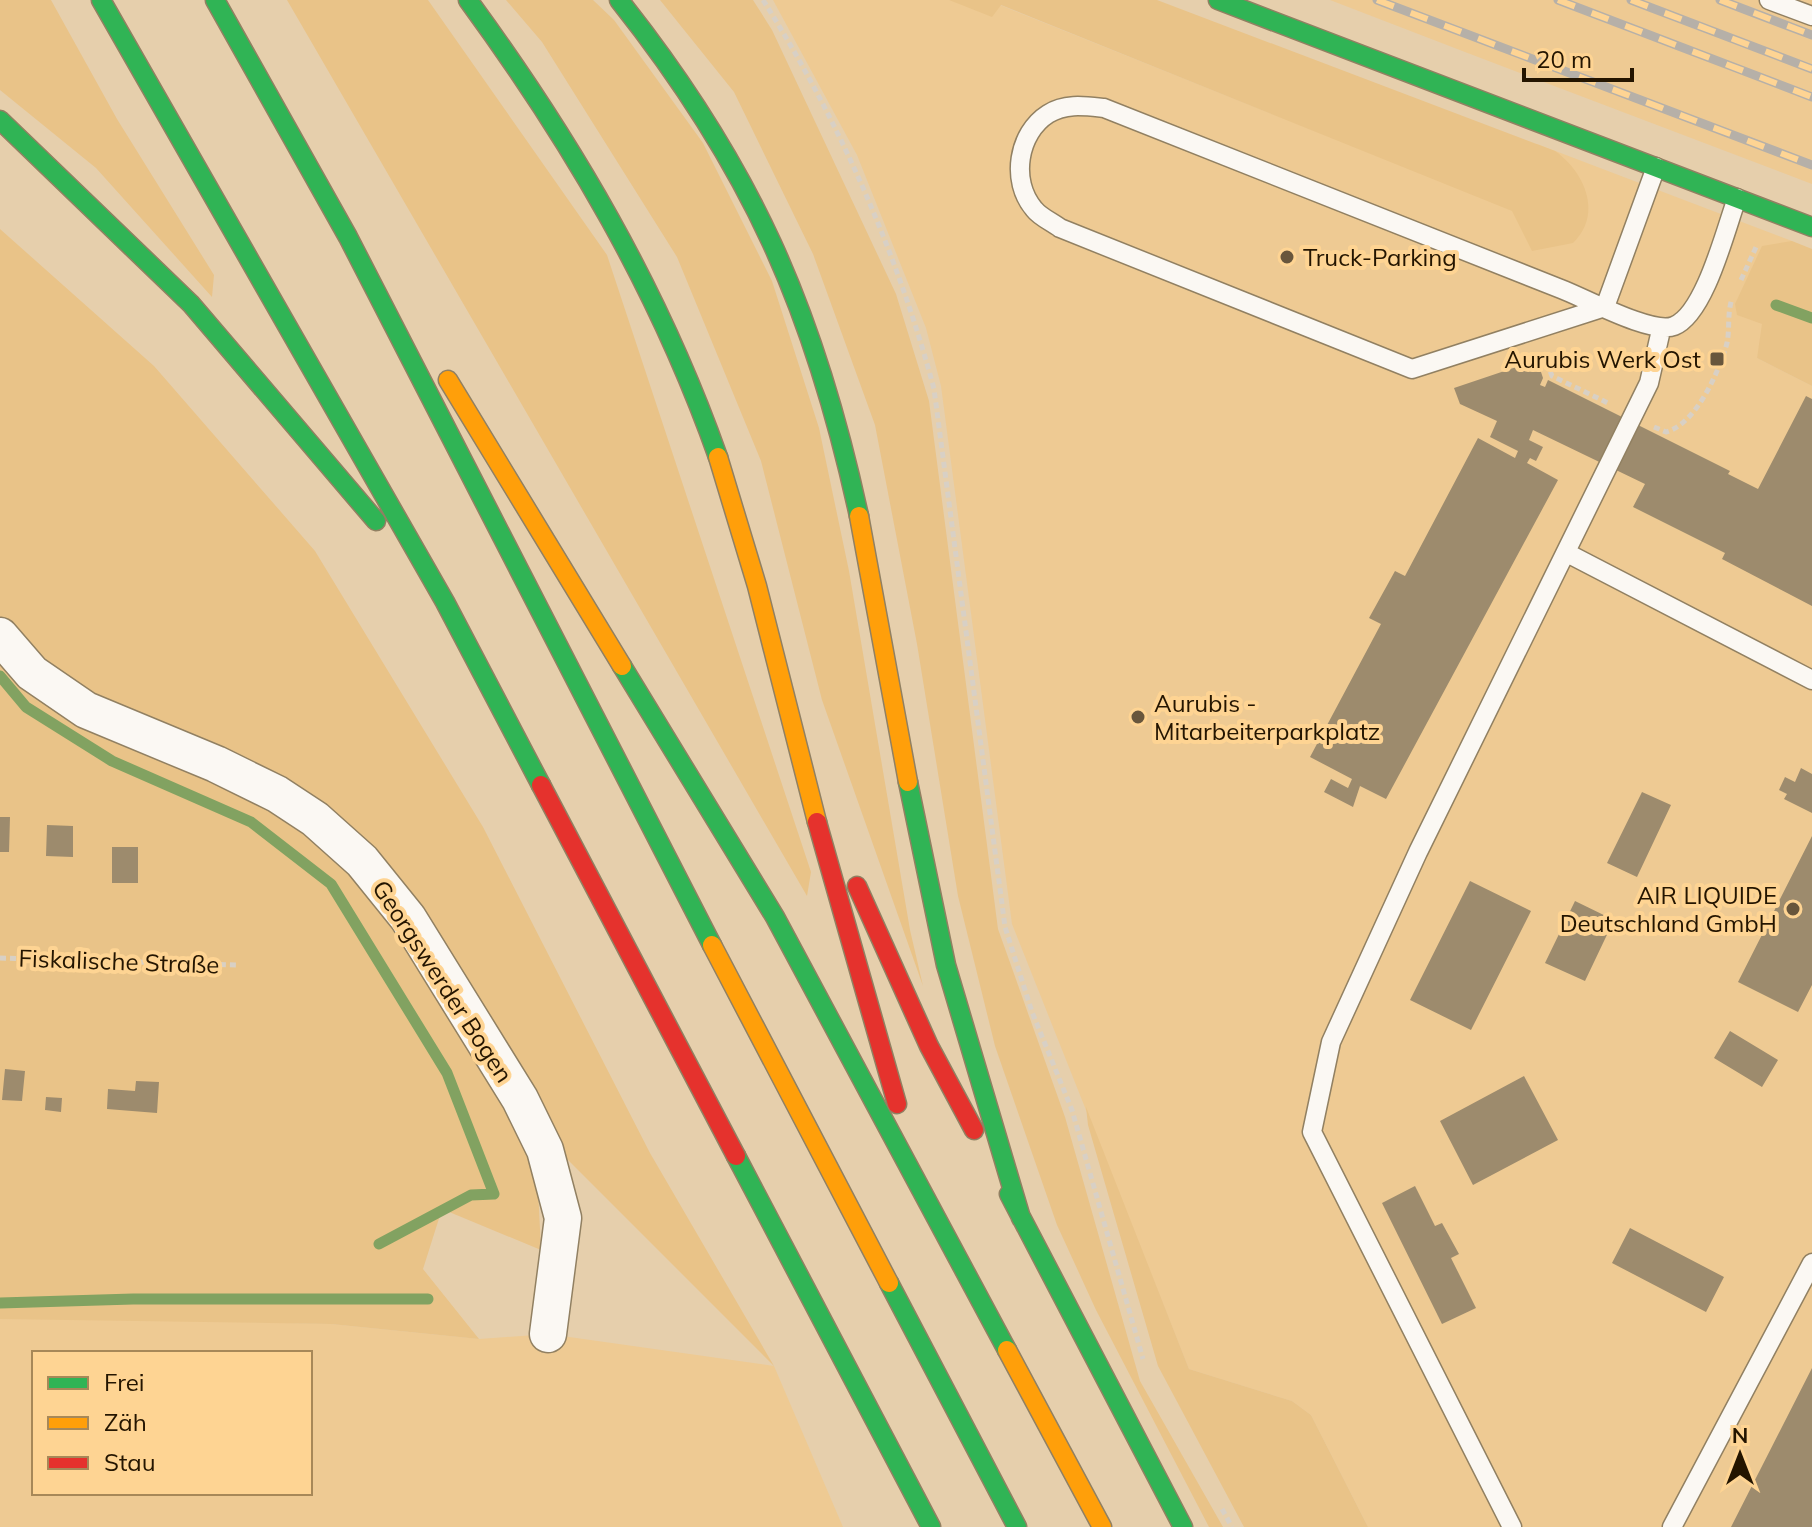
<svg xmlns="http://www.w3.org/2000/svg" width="1812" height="1527" font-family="Mulish,sans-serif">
<rect width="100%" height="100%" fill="#e6cfac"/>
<path fill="#eeca93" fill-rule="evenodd" d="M773 0H949L1000 5 1512 210 1537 144 1792 241 1757 358 1812 386V1527H1368L1311 1415 1292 1401 1189 1369 1012 924 941 386 926 328 857 155Z
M1330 0H1812V184L1465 52Z
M28 1317 331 1324 479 1339 548 1334 774 1366 843 1527H0V1319ZM34 1353H310V1493H34Z"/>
<path fill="#e9c388" d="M0 0H51L117 119 214 275 212 297 96 168 0 90Z
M287 0H428L607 255 811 872 807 896Z
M506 0H593L614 20 703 143 772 281 819 428 849 571 910 930 923 986 822 700 761 461 677 257 542 42Z
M660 0H753L772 30 896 294 929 401 998 929 1065 1117 1140 1381 1223 1527H1209L1096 1310 1057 1225 995 1046 958 896 917 644 875 425 813 254 734 92Z
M949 0H1157L1555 151C1585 172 1603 214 1573 243L1532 251 1512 211 1001 5 992 17Z
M0 229 154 366 315 551 483 827 650 1153 774 1366 535 1127 541 1250 442 1209 423 1269 479 1339 331 1324 0 1319Z
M1792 241 1812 249V386L1757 358 1762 324 1737 315 1735 304 1762 246Z
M1086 1107 1189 1369 1292 1401 1311 1415 1368 1527H1244L1158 1366 1088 1125Z"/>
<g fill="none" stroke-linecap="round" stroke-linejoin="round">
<path stroke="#82a261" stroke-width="11" d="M1776 305 1812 318
M0 676 26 707 112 761 251 822 331 884 447 1073 494 1194 471 1195 379 1244
M0 1303 133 1299H428"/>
</g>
<path fill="#9d8b6d" d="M1537 360 1543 378 1540 385 1545 387 1548 380 1730 471 1728 474 1758 489 1806 396 1812 399V606L1722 559 1725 553 1633 507 1645 484 1533 430 1529 440 1543 447 1536 461 1530 458 1527 463 1558 480 1386 799 1360 786 1353 807 1324 792 1331 779 1348 788 1352 779 1310 757 1381 624 1369 618 1395 571 1405 576 1478 438 1515 458 1518 451 1490 437 1497 421 1460 404 1454 388Z
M1801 768 1812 774V813L1784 799 1787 794 1779 790 1785 777 1795 782Z
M1642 792 1671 805 1637 877 1607 863Z
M0 817H10L9 852H0Z
M47 825 73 826V857L46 856Z
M1812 836V985L1798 1012 1738 982Z
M112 847H138V883H112Z
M1470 881 1531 911 1471 1030 1410 1000Z
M1575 901 1614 920 1585 981 1545 963Z
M1730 1031 1778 1060 1762 1087 1714 1058Z
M5 1069 25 1071 22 1101 2 1100Z
M1524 1076 1558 1140 1473 1185 1440 1121Z
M136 1081 159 1082 157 1113 107 1109 108 1089 135 1091Z
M46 1097 62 1098 61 1112 45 1110Z
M1415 1186 1435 1226 1442 1223 1459 1254 1451 1258 1476 1308 1442 1324 1382 1203Z
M1630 1228 1724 1277 1706 1312 1612 1263Z
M1812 1368V1527H1731Z"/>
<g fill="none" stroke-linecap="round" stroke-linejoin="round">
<g stroke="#918062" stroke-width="21">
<path id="lane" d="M1769 0 1812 16
M1605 307 1412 369 1060 228C1052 222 1040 217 1034 209 1010 181 1018 133 1048 114 1065 103 1085 106 1104 108 1256 168 1408 229 1561 289 1585 298 1652 335 1674 326 1705 314 1726 228 1737 198
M1605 307 1656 167
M1567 553 1812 680
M1512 1527 1312 1132 1331 1042 1418 852 1649 383 1661 330
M1672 1527 1812 1263"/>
</g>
<g stroke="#918062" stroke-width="39">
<path id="street" d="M0 636 32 673 86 710 216 764 277 794 315 819 362 861 408 918 520 1099 545 1150 563 1218 548 1334"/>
</g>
<g stroke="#918062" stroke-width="21">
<path id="fast" d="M101 0 445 602 541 785
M215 0 348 237 712 945
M468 0C572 142 659 290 718 457
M619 0C751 166 814 309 859 516
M1218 0 1812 227
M0 120 191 304 376 521
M622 666 775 917 1007 1350
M908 782 946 965 1021 1218
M736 1156 931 1527
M1009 1194 1183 1527
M889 1283 1017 1527"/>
</g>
<g stroke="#918062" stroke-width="21">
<path id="slow" d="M448 380 622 666
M718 457 757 586 817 822
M859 516 908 782
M712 945 889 1283
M1007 1350 1102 1527"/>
</g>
<g stroke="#918062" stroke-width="21">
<path id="jam" d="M541 785 736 1156
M817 822 897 1104
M857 886 929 1046 974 1130"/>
</g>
<path stroke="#d8d0c5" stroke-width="5" stroke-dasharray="6 4" stroke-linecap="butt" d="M763 0C838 118 898 254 934 389L1005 927 1032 1012 1072 1110 1143 1359
M1741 280 1757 245
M1543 353 1552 376 1610 404
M1654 427 1666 432C1696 424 1719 372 1727 343 1730 329 1727 313 1732 299
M0 958 238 965
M1222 1509 1232 1527"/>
<use href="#lane" stroke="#fbf8f3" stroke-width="18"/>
<use href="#street" stroke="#fbf8f3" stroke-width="36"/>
<use href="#fast" stroke="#30b455" stroke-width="18"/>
<use href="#slow" stroke="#ff9f0a" stroke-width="18"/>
<use href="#jam" stroke="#e5322d" stroke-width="18"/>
<g stroke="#b6b0a8" stroke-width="9">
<path id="rail" d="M1377 0 1812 165
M1558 0 1812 97
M1631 0 1812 69
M1720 0 1812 35"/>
</g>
<use href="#rail" stroke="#fed493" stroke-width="6" stroke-dasharray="18" stroke-linecap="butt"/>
</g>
<g fill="#68563c" stroke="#fed493" stroke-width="3">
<circle cx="1287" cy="257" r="8"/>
<rect x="1709" y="351" width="16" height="16" rx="4"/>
<circle cx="1138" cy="717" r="8"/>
<circle cx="1793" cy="909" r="8"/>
</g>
<g text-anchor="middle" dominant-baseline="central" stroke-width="8" stroke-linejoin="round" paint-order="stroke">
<g font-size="24" fill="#241500" stroke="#fed493" text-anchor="start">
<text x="1303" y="257">Truck-Parking</text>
<text x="1701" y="359" text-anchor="end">Aurubis Werk Ost</text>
<text x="1154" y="703">Aurubis -<tspan x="1154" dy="28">Mitarbeiterparkplatz</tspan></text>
<text x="1777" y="895" text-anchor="end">AIR LIQUIDE<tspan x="1777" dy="28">Deutschland GmbH</tspan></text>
</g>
<g font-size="24" fill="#241500" stroke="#fed493">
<text transform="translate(119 961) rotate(2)">Fiskalische Straße</text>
<text transform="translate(443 981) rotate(57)">Georgswerder Bogen</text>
</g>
</g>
<rect x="32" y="1351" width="280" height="144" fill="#fed493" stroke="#a78858" stroke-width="2"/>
<rect x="48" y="1377" width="40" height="12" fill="#30b455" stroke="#a78858" stroke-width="2"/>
<text x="104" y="1391" font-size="24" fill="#241500">Frei</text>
<rect x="48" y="1417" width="40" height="12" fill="#ff9f0a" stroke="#a78858" stroke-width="2"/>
<text x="104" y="1431" font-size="24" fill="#241500">Zäh</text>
<rect x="48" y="1457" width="40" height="12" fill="#e5322d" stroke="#a78858" stroke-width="2"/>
<text x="104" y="1471" font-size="24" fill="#241500">Stau</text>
<g transform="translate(1740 1455)" stroke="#fed493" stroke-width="6" paint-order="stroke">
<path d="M0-6L14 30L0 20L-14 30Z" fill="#241500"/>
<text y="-12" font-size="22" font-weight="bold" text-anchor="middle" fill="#241500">N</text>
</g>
<path d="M1524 68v12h108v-12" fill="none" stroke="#241500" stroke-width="4"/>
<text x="1536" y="68" font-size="24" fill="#241500" stroke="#fed493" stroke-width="6" paint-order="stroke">20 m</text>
</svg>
